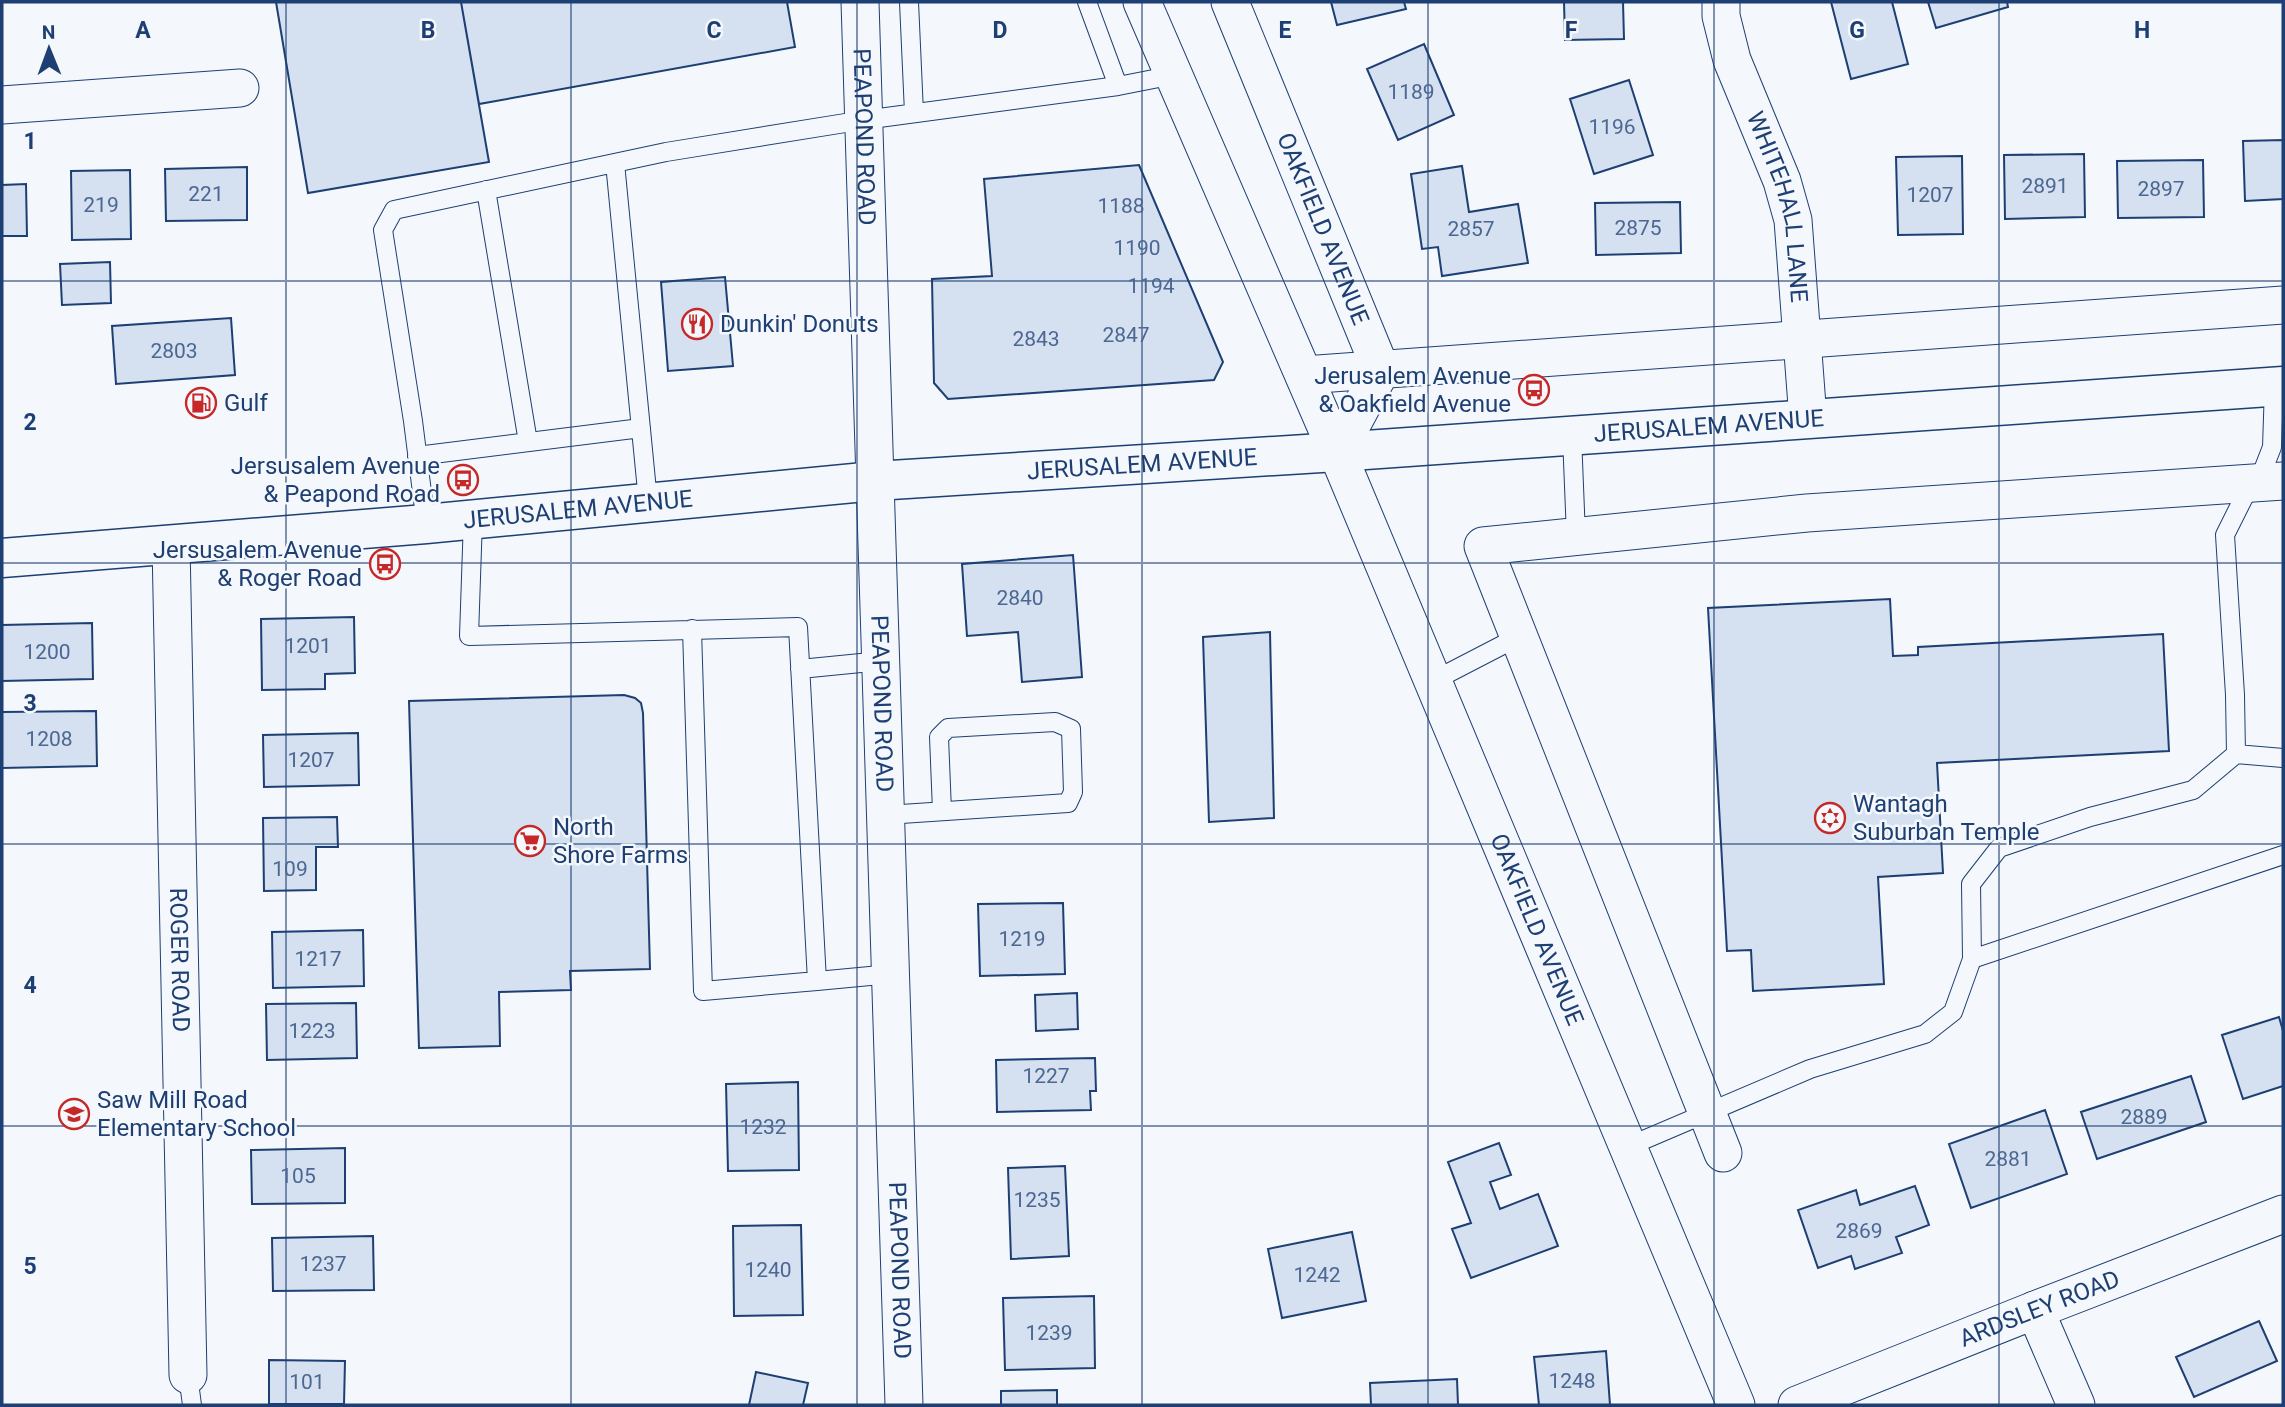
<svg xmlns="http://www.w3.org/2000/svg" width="2285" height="1407" font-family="Roboto,sans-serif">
<rect width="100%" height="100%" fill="#f4f7fb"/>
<path fill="#d5e0f0" stroke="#1d3f73" stroke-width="2" d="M276 2H461L489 162 308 193Z
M461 2H787L795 47 479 104Z
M1331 2H1404L1406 9 1337 25Z
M1564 2H1623L1624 39 1565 40Z
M1831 2H1892L1908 64 1851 79Z
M1928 2H2007L2008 7 1936 28Z
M1424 44 1454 115 1398 140 1367 69Z
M1629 80 1653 155 1594 174 1570 99Z
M2283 140V199L2245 201 2243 141Z
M2084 154 2085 217 2005 219 2004 155Z
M1962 156 1963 234 1898 235 1896 157Z
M2203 160 2204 217 2118 218 2117 161Z
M1139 165 1223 362 1214 380 948 399 934 383 932 279 992 276 984 179Z
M1462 166 1469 212 1518 204 1528 263 1442 276 1438 247 1422 249 1411 174Z
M247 167V220L166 221 165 169Z
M130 170 131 239 72 240 71 171Z
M26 184 27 236H2V185Z
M1680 202 1681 253 1596 255 1595 203Z
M110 262 111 303 62 305 60 264Z
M725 277 733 366 668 371 661 282Z
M231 318 235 375 116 384 112 326Z
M1073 555 1082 677 1022 682 1018 632 967 636 962 564Z
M1890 599 1893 656 1918 655V647L2163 634 2169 751 1937 763 1943 873 1878 877 1884 984 1753 991 1751 950 1727 951 1708 608Z
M354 617 355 673 325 674V689L262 690 261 619Z
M92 623 93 679 2 681V625Z
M1270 632 1274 818 1209 822 1203 637Z
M624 695 635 698 641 703 643 713 650 969 570 971 571 990 499 992 500 1046 419 1048 409 701Z
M96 711 97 766 2 768V712Z
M358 733 359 785 264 787 263 735Z
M337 817 338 847H316V890L264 891 263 818Z
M1063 903 1065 974 980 976 978 904Z
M363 930 364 986 273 988 272 932Z
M1077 993 1078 1029 1036 1031 1035 995Z
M356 1003 357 1058 267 1060 266 1004Z
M2279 1017 2283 1031V1086L2243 1099 2222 1035Z
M1095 1058 1096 1091H1090L1091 1110 997 1112 996 1060Z
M2191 1076 2206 1122 2097 1159 2081 1112Z
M798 1082 799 1170 728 1171 726 1084Z
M2045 1110 2067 1174 1971 1208 1949 1144Z
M1499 1143 1511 1175 1490 1182 1500 1209 1538 1194 1558 1246 1471 1278 1452 1229 1471 1223 1448 1162Z
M345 1148V1203L252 1204 251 1150Z
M1065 1166 1069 1256 1011 1259 1008 1168Z
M1915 1186 1929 1225 1896 1237 1902 1253 1855 1269 1851 1256 1818 1268 1798 1210 1856 1190 1860 1205Z
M801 1225 803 1315 734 1316 733 1226Z
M1352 1232 1366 1301 1282 1318 1268 1249Z
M373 1236 374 1290 273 1291 272 1238Z
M1094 1296 1095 1368 1005 1370 1003 1298Z
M2259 1321 2277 1361 2194 1397 2176 1357Z
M1606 1351 1610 1405H1539L1534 1357Z
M269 1360 345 1361 344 1404H269Z
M756 1372 808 1383 803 1405H749Z
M1457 1379 1458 1405H1371L1370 1383Z
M1057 1390V1405H1001V1391Z"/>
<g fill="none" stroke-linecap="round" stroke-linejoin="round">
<g stroke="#1d3f73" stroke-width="20">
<path id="service" d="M909 2 914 113
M1118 86 1174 75
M615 163 648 501
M486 190 528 442
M1572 436 1576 536
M417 456 641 428
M473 519 469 636 798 627 817 981 703 991 692 629
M426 524 413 421 383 230 394 210 666 152 864 120 1118 86 1087 2
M800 669 881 661
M1433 681 1518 637
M2236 754 2283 758
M886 815 1068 803 1073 792 1071 729 1055 722 948 728 939 737 942 811
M1972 959 2283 855
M817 981 891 974
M1627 1147 1810 1069 1925 1034 1953 1012 1972 959 1971 884 1999 848 2090 817 2193 790 2236 754 2235 695 2225 535 2244 497 2258 483 2272 447 2274 387
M188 1375 192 1405"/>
</g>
<g stroke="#1d3f73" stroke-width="39">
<g id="minor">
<path id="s1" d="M860 2 904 1405"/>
<path id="s2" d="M1142 2 1337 452 1736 1405"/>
<path id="s3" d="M1230 2 1381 370"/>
<path id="s4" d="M1721 2V16L1732 60 1782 181 1793 220 1808 419"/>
<path d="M2 105 240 88"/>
<path d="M1304 375 2283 305"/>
<path d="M1337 452 1381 370"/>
<path id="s5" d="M171 545 188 1375"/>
<path d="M1723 1153 1483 546 1807 513 2283 481"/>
<path d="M2035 1310 2076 1405"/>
<path id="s6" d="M1797 1405 2035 1310 2283 1214"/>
</g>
</g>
<g stroke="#1d3f73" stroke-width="41">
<g id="primary">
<path id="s7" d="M2 558 426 524 875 481 1337 452 2283 386"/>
</g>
</g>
<use href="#service" stroke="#f4f7fb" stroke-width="18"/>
<use href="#minor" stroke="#f4f7fb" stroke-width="37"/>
<use href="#primary" stroke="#f4f7fb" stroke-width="38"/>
</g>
<path fill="none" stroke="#1d3f73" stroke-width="2" stroke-opacity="0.55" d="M286 2V1405M571 2V1405M857 2V1405M1142 2V1405M1428 2V1405M1714 2V1405M1999 2V1405M2 281H2283M2 563H2283M2 844H2283M2 1126H2283"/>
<defs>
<g id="restaurant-ring" transform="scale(1.575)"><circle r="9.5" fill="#f4f7fb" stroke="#c62828" stroke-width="1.5"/><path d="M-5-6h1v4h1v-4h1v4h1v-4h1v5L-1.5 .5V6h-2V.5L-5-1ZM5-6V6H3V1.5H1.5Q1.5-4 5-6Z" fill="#c62828"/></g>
<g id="bus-ring" transform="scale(1.575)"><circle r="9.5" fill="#f4f7fb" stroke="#c62828" stroke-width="1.5"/><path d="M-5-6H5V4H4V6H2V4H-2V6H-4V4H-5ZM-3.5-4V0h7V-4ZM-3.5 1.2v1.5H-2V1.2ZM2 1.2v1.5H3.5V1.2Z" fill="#c62828"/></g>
<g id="fuel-ring" transform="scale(1.575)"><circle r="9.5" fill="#f4f7fb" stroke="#c62828" stroke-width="1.5"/><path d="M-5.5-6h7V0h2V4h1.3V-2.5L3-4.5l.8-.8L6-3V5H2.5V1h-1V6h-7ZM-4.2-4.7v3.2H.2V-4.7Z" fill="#c62828"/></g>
<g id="synagogue-ring" transform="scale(1.575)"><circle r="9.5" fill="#f4f7fb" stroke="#c62828" stroke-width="1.5"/><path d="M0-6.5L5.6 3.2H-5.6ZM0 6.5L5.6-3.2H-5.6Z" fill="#c62828"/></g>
<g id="supermarket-ring" transform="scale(1.575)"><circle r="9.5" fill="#f4f7fb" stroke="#c62828" stroke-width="1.5"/><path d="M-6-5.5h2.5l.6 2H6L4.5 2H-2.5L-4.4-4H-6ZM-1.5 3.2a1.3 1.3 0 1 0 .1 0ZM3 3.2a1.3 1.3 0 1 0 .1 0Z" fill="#c62828"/></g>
<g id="school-ring" transform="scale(1.575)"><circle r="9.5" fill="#f4f7fb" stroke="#c62828" stroke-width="1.5"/><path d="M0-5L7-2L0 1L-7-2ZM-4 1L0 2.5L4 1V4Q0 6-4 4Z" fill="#c62828"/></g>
</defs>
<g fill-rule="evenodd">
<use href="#restaurant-ring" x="697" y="324"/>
<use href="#bus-ring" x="1534" y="390"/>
<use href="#fuel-ring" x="201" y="403"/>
<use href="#bus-ring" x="463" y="480"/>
<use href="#bus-ring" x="385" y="564"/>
<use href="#synagogue-ring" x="1830" y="818"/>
<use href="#supermarket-ring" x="530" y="841"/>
<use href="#school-ring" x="74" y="1114"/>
</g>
<g text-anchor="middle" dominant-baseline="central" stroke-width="5" stroke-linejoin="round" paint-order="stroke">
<g font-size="21" fill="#4b6792">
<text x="1411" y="92">1189</text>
<text x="1612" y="127">1196</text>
<text x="2045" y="186">2891</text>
<text x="2161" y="189">2897</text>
<text x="206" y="194">221</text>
<text x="1930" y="195">1207</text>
<text x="101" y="205">219</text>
<text x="1121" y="206">1188</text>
<text x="1638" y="228">2875</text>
<text x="1471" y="229">2857</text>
<text x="1137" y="248">1190</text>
<text x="1151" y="286">1194</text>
<text x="1126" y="335">2847</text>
<text x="1036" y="339">2843</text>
<text x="174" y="351">2803</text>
<text x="1020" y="598">2840</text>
<text x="308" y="646">1201</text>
<text x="47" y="652">1200</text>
<text x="49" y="739">1208</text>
<text x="311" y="760">1207</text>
<text x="290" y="869">109</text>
<text x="1022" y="939">1219</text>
<text x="318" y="959">1217</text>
<text x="312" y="1031">1223</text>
<text x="1046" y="1076">1227</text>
<text x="2144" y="1117">2889</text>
<text x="763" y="1127">1232</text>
<text x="2008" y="1159">2881</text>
<text x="298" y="1176">105</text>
<text x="1037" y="1200">1235</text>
<text x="1859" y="1231">2869</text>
<text x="323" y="1264">1237</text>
<text x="768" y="1270">1240</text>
<text x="1317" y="1275">1242</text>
<text x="1049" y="1333">1239</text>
<text x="1572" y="1381">1248</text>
<text x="307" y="1382">101</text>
</g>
<g font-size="24" fill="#1d3f73" stroke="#f4f7fb">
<text stroke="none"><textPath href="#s1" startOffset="135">PEAPOND ROAD</textPath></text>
<text stroke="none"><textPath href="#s4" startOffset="215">WHITEHALL LANE</textPath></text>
<text stroke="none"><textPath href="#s3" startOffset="245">OAKFIELD AVENUE</textPath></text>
<text stroke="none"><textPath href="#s7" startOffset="1712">JERUSALEM AVENUE</textPath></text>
<text stroke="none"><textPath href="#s7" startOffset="1144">JERUSALEM AVENUE</textPath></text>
<text stroke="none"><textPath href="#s7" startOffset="578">JERUSALEM AVENUE</textPath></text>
<text stroke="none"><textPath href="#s1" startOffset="702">PEAPOND ROAD</textPath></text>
<text stroke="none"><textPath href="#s2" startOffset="1008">OAKFIELD AVENUE</textPath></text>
<text stroke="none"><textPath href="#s5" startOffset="415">ROGER ROAD</textPath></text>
<text stroke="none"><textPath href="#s1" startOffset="1269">PEAPOND ROAD</textPath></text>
<text stroke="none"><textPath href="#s6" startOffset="261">ARDSLEY ROAD</textPath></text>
</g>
<g font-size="24" fill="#1d3f73" stroke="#f4f7fb" text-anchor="start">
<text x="720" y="324">Dunkin' Donuts</text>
<text x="1511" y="376" text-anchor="end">Jerusalem Avenue<tspan x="1511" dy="28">&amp; Oakfield Avenue</tspan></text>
<text x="224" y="403">Gulf</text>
<text x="440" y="466" text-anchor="end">Jersusalem Avenue<tspan x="440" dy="28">&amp; Peapond Road</tspan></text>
<text x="362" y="550" text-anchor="end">Jersusalem Avenue<tspan x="362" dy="28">&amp; Roger Road</tspan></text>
<text x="1853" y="804">Wantagh<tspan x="1853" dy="28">Suburban Temple</tspan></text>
<text x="553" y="827">North<tspan x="553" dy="28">Shore Farms</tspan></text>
<text x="97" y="1100">Saw Mill Road<tspan x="97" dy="28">Elementary School</tspan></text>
</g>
</g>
<g font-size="23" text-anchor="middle" font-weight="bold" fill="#1d3f73" stroke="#f4f7fb" stroke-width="5" stroke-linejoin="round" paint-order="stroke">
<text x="143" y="38">A</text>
<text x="428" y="38">B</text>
<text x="714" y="38">C</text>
<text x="1000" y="38">D</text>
<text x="1285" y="38">E</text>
<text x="1571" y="38">F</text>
<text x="1857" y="38">G</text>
<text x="2142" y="38">H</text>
<text x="30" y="149">1</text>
<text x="30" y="430">2</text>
<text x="30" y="711">3</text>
<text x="30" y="993">4</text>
<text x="30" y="1274">5</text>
</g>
<rect width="2285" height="1407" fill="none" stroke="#1d3f73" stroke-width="7"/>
<g transform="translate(49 49) rotate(359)" stroke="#f4f7fb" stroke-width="5" paint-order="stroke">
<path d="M0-5L12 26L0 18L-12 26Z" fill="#1d3f73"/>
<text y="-10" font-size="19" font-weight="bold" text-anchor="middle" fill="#1d3f73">N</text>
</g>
</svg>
